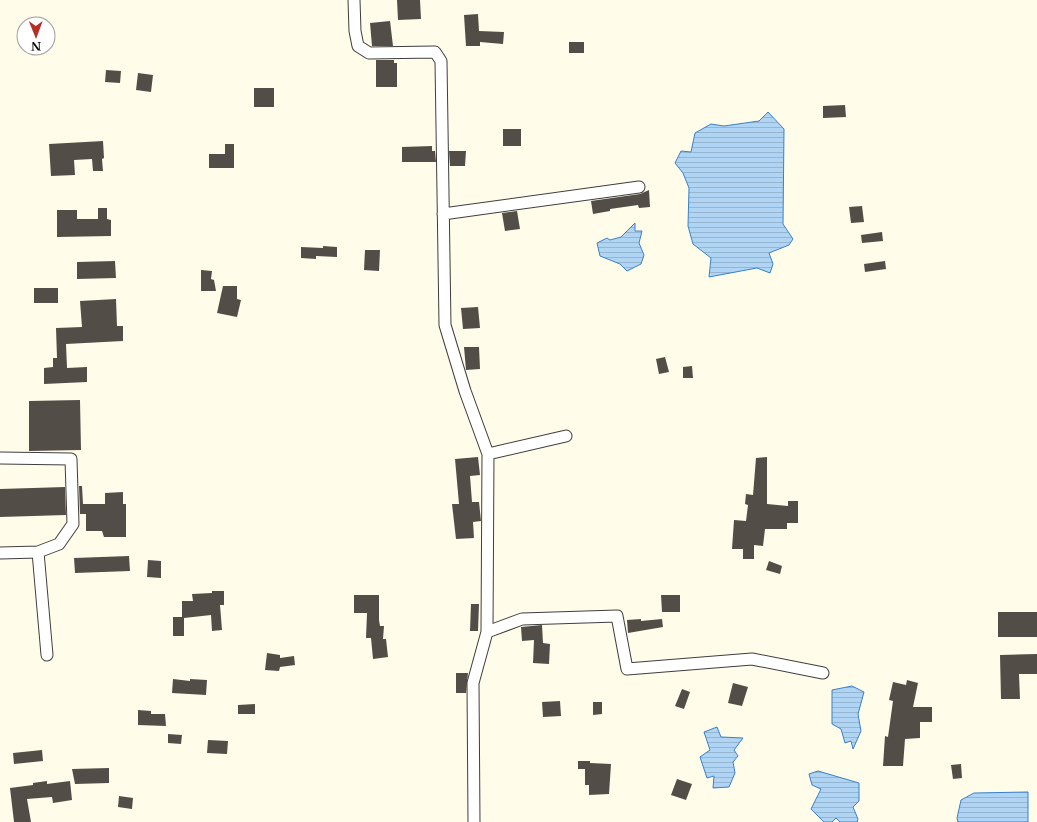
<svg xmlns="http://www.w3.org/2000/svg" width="1037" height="822" font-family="'Libre Baskerville',serif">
<defs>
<pattern id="water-rules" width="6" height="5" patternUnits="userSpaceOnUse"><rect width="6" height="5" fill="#afd4f4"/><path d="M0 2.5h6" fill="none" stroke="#95b5d0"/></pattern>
</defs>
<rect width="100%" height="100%" fill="#fffde9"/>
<path fill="url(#water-rules)" stroke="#3881ca" d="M768 112 784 129 783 224 793 239 789 245 769 253 773 264 770 273 757 268 709 277 711 258 693 244 688 226 689 188 683 173 675 163 681 151 691 152 695 133 711 124 724 126 759 121Z
M635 223V231H642L639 243 644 255 641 264 627 271 620 264 600 256 597 243 607 238 610 240 621 237Z
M852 686 864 692 858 714 861 731 853 749 851 741 845 743 841 729 832 724V690Z
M717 727 721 737 743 738 734 750 738 756 733 762 735 773 729 787 713 788 714 776 707 778 700 757 710 750 704 732Z
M818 771 859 783V801L853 807 858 819 857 822H840L836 818 832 822H824L811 809 821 789 812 785 809 774Z
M1028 792V822H958L957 818 961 800 974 793Z"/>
<path fill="#534d48" d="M397 0H420L421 19 398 20Z
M478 14 479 31 504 32 503 44 480 42V46H466L464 15Z
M390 21 393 46H372L370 23Z
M569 42H584V53H569Z
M376 60H394V63H397V87H376Z
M106 70 121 71 120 83 105 82Z
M138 73 153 75 151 92 136 90Z
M254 88H274V107H254Z
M845 105 846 117 823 118V106Z
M503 129H521V146H503Z
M103 141 104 158 102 159 103 171H93L92 159 74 160 75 175 51 176 49 144Z
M225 144H234V168H209V154H225Z
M432 146V151H435L436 162H402V147Z
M449 151H466L465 166H450Z
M649 190 650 207 639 208 638 205 610 209V211L593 214 591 201 640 194Z
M862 206 864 222 851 223 849 207Z
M98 208H107V219L111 220V236L57 237V210H77V219H98Z
M517 211 520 229 505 231 502 213Z
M882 232 883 241 862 243 861 235Z
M323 246 337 247V257L316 256V259L301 258V247L323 248Z
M365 250H380L379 271 364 270Z
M115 261 116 278 77 279V262Z
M885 261 886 269 865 272 864 264Z
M201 270 212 271 211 279 214 280 216 291H201Z
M223 286H237V299L241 300 237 317 217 313Z
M34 288H58V303H34Z
M116 299 117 326H123V341L66 344 67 368 87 367V382L44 384V368L53 367V358H57L56 328 82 327 80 301Z
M478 307 480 328 463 329 461 308Z
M464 347H479L480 369 466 370Z
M665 357 669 372 659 374 656 359Z
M692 366 693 378H683V367Z
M80 400 81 450 29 451V401Z
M478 457 480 475 470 476 472 502H479L481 521 473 522 474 538 456 539 452 504H459L455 459Z
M767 457V504L788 506V501H798V523H787V529H765L763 546 754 545V559H743V549H732L734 520 746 521 748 505 745 504 746 494 753 495 756 458Z
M79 486H82L83 504H105V493L123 492V504H126V537H104L102 531H86V514H80Z
M65 487 66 515 0 517V489Z
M129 556 130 571 75 573 74 558Z
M148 560 161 561V578L147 577Z
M769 561 782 566 780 574 766 570Z
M212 591H224V605H220L222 630 212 631 211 615 184 618V636H173V617H182V601H193L192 594 212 593Z
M354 595H379V620L380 626H384L383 639H386L388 657 373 659 371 638H366L367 613H354Z
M661 595H680V612H662Z
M471 604H479L478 631H470Z
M998 612H1037V637H998Z
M641 619V621L662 619 663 627 628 633 627 620Z
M542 625 543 643 550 644 549 664 533 663 534 640 522 641 521 627Z
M267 653 280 655V658L294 656 295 665 280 667 279 671 265 670Z
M1037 654V674H1019L1020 699H1001L1000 655Z
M456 673H468L466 693H456Z
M173 679 190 681V679L207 680 206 695 172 693Z
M907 680 918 683 913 707H932V722H920V738L905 739 903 766H883L885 736 888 737 893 701 889 700 893 682 906 685Z
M733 683 748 687 742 706 728 703Z
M682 689 690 692 684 709 675 706Z
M560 701 561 716 543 717 542 702Z
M593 702H602V714L593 715Z
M255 704V714H238V705Z
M138 710 151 711V714H165L166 726 138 725Z
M168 734 182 735 181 744 168 743Z
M208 740 228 741 227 754 207 753Z
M42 750 43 761 14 764 13 753Z
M578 761H590V763L611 764 609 794 589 795V785H585V769H578Z
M961 764 962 778 953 779 951 765Z
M109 768V783L75 784 72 769Z
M677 779 692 784 686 800 671 795Z
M47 781V784L70 781 72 800 53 803 52 797 27 799 31 822H14L10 788 33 785V783Z
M119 796 133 798 132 809 118 807Z"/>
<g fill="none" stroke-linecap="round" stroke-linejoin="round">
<g stroke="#3e3e3e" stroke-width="13">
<path id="minor" d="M354 0 355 31 358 46 369 53 435 52 441 61 445 325 465 391 488 454 487 632 473 683 474 822
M443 214 639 187
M488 454 566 436
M0 458 71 459 73 524 59 544 38 552
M0 553 38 552 47 655
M487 632 522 619 617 616 627 669 752 659 823 673"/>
</g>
<use href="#minor" stroke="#fff" stroke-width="11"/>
</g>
<g transform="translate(36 36) rotate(179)"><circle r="19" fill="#ffffff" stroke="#9d9d9d"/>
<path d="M0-3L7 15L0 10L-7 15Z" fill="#b72e27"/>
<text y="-6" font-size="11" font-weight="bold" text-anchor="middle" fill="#0b0b0b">N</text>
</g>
</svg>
